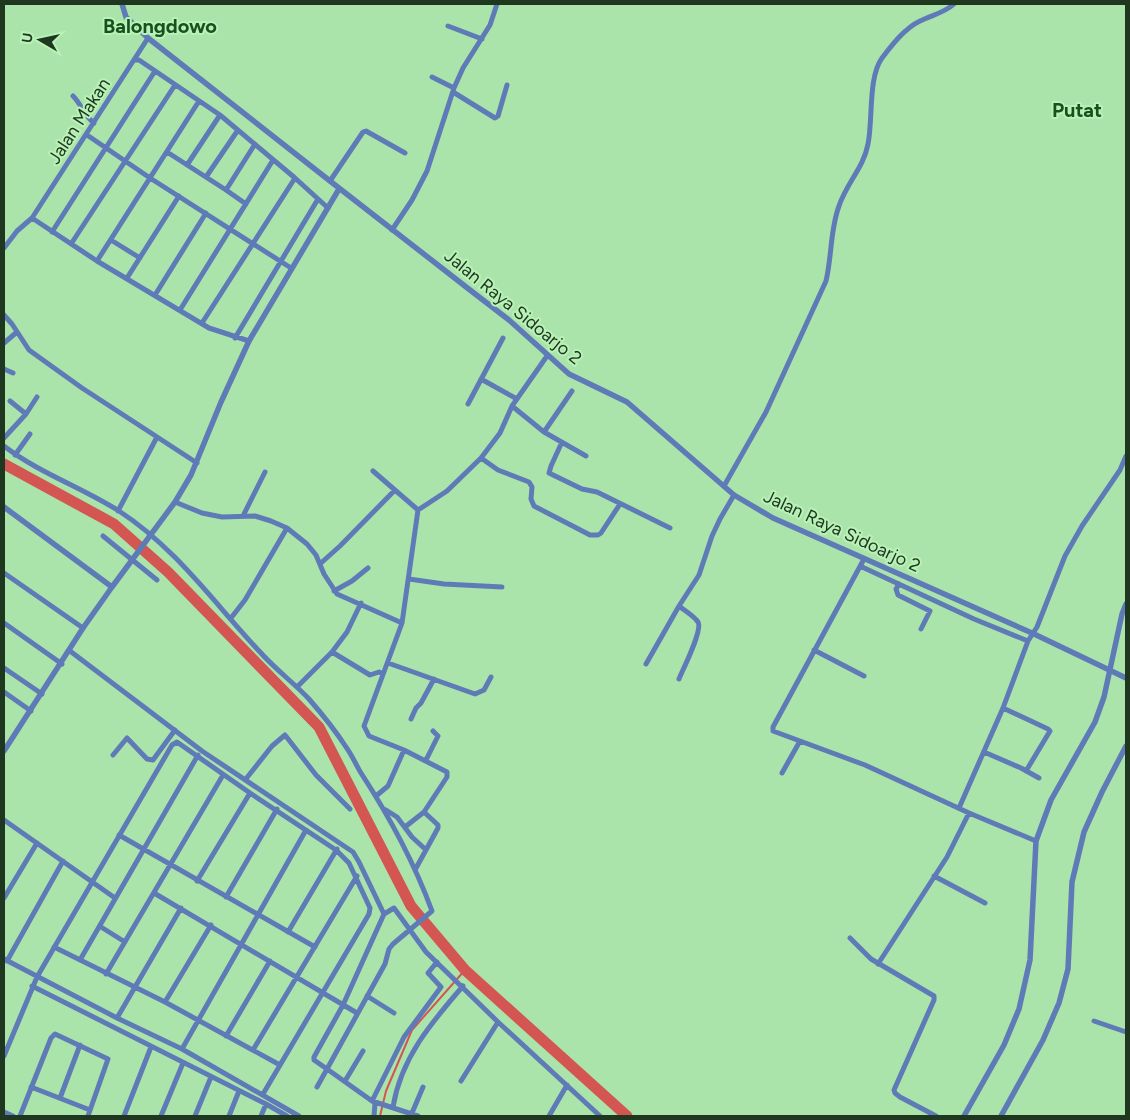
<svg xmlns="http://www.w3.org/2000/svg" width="1130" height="1120" font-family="Figtree,sans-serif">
<rect width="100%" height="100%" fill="#abe4ab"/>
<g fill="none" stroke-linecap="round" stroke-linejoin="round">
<path stroke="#d35653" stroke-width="2" d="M380 1116 386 1091 412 1030 465 970"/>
<path stroke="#d35653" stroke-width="11" d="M4 464 114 524 168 572 319 727 411 906 465 970 627 1116"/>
<path stroke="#5f7bb7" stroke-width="5" d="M448 26 482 39
M134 60H139L220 115 295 178 328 208
M432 77 454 88
M453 92 495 118 498 116 507 85
M73 96C82 105 84 116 94 123
M87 135 150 178 291 268
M167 152 226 190 246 204
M187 165 220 115
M206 177 238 130
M330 181 363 132 366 131 405 153
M226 190 255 144
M32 218 97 261 209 328 249 341
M392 230 412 200 427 171 454 88 463 68 490 25 497 4
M52 232 155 71
M111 240 140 258
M71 244 175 85
M4 248 17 231 32 218 148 38
M97 261 199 101
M127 278 179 196
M155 295 206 213
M180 310 273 160
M4 315 12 324 29 350 82 388 197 463
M202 323 295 178
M235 338 318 199
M4 343 17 332
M4 369 13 373
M481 379 517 399
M572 391 544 432 586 456
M10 401 26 414
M468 404 503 338
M512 406 544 432
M4 438 26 414 37 397
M562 442 551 466 549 473 551 474 582 489 597 492 670 528
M4 446C39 473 81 487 119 511 176 548 214 603 260 652 275 669 294 683 309 699 322 714 335 730 346 747 352 755 356 765 361 773 389 816 414 862 432 911L393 944 389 949 385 964 327 1069 372 1101 418 1116
M15 455 30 434
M481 458 498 470 529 482 532 487 531 499 534 506 590 535H598L601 533 620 504
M373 471 418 510
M724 486 766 412 826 281C832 256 830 230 839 206 846 184 864 167 868 144 873 120 868 77 882 58 892 45 905 28 920 21 932 15 944 13 954 4
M175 502 202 513 222 517 255 516 271 521 287 528 307 544 316 555 324 574 337 594 402 623
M118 511 157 437
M243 516 265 472
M103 536 157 580
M864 559 773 727V731L865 765 969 813 1036 841
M321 563 340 546 395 490
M860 566 974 619 1028 641
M4 573 83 628
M409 579 444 584 502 587
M899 584 896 589 898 595 930 611 921 629
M334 591 352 581 368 568
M231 618 245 600 287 528
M4 623 62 664
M814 650 864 676
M70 651 202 751 353 852 359 862 384 914
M332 652 370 675 379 672 383 674
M388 663 475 694 484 690 491 677
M646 664 679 606 699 575 712 536 720 519 734 495
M4 668 42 694
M679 679C683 669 703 630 698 622 694 616 685 611 679 606
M297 687 332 652 347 632 361 603
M4 692 31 711
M1003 708 1048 729 1050 731 1026 771
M411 719 416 708 421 703 434 679
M984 752 1021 768 1039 778
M113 755 127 738 147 759 153 760 175 730
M426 760 438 736 433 731
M782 773 800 741
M245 780 272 746 285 735 316 775 350 809
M376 796 388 786 404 750
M959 808 1003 708 1028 641 1037 627 1065 556 1082 526 1120 470 1126 456
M386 810 397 817 412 837 425 849
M4 820 115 898
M405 827 424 812 447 777V772L404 750 369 736 364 726 402 623 418 510 447 491 481 458 500 433 512 406 547 356
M119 835 315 947
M415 870 438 828V825L424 812
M934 876 985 903
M197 881 250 793
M154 893 357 1013
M226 897 277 809
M4 898 37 843
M101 927 125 942
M288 932 337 849
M850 938 871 959 934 996V1000L894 1090 895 1093 900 1097 936 1116
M54 947 165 1002 280 1065
M4 959 117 1018 182 1049 299 1116
M80 960 198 755
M7 961 63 861
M878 964 947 857 969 813
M106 974 223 775
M32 986 266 1104 287 1116
M367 996 394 1013
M165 1002 211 925
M117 1018 181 908
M1094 1021 1126 1032
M226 1036 270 961
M182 1049 306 830
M253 1050 357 876
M4 1056 37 977 172 745 177 742 250 793 336 850 349 863 370 908 369 914 263 1094
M345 1081 363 1051
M461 1081 498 1022
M31 1087 90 1110
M317 1087 327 1069 314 1060V1057L343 1005 384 914 394 908 426 952 498 1022 600 1116
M60 1098 80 1045
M372 1101 404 1037 441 987 428 973 437 962
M393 1107C401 1058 431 1023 463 986
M4 1112 13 1116
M412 1113 423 1087
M20 1116 51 1038 55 1034 108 1059 88 1116
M124 1116 151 1047
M161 1116 183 1063
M195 1116 211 1077
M229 1116 239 1091
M261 1116 266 1104
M374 1116 375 1103
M549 1116 567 1085"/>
<path stroke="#5f7bb7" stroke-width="5.5" d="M122 4 126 17 148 38 330 181 470 290 509 320 569 374 627 402 734 495 773 518 1032 633 1126 678
M4 507 112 587
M4 751 83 628 112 587 175 502 191 475 221 402 249 341 339 189
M964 1116 1004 1045 1019 1009 1030 960 1036 841 1051 800 1095 722 1104 697 1122 614 1126 604
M1001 1116 1043 1040 1059 1003 1068 969 1072 882 1084 832 1102 792 1126 746"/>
</g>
<g text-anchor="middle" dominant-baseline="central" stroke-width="4" stroke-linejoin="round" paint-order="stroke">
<g font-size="18" fill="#1f361f" stroke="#b8f2b7">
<text transform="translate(79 121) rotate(-57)">Jalan Makan</text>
<text transform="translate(513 307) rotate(39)">Jalan Raya Sidoarjo 2</text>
<text transform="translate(842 531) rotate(25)">Jalan Raya Sidoarjo 2</text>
</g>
<g font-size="20" font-weight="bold" fill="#1b501e" stroke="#b8f2b7">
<text x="160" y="26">Balongdowo</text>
<text x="1077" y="110">Putat</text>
</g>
</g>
<rect width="1130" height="1120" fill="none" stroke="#1f361f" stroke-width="10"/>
<g transform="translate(40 40) rotate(279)" stroke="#b8f2b7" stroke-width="4" paint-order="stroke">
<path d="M0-4L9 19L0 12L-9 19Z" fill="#1f361f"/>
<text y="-8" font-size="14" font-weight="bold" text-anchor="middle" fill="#1f361f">U</text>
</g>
</svg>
